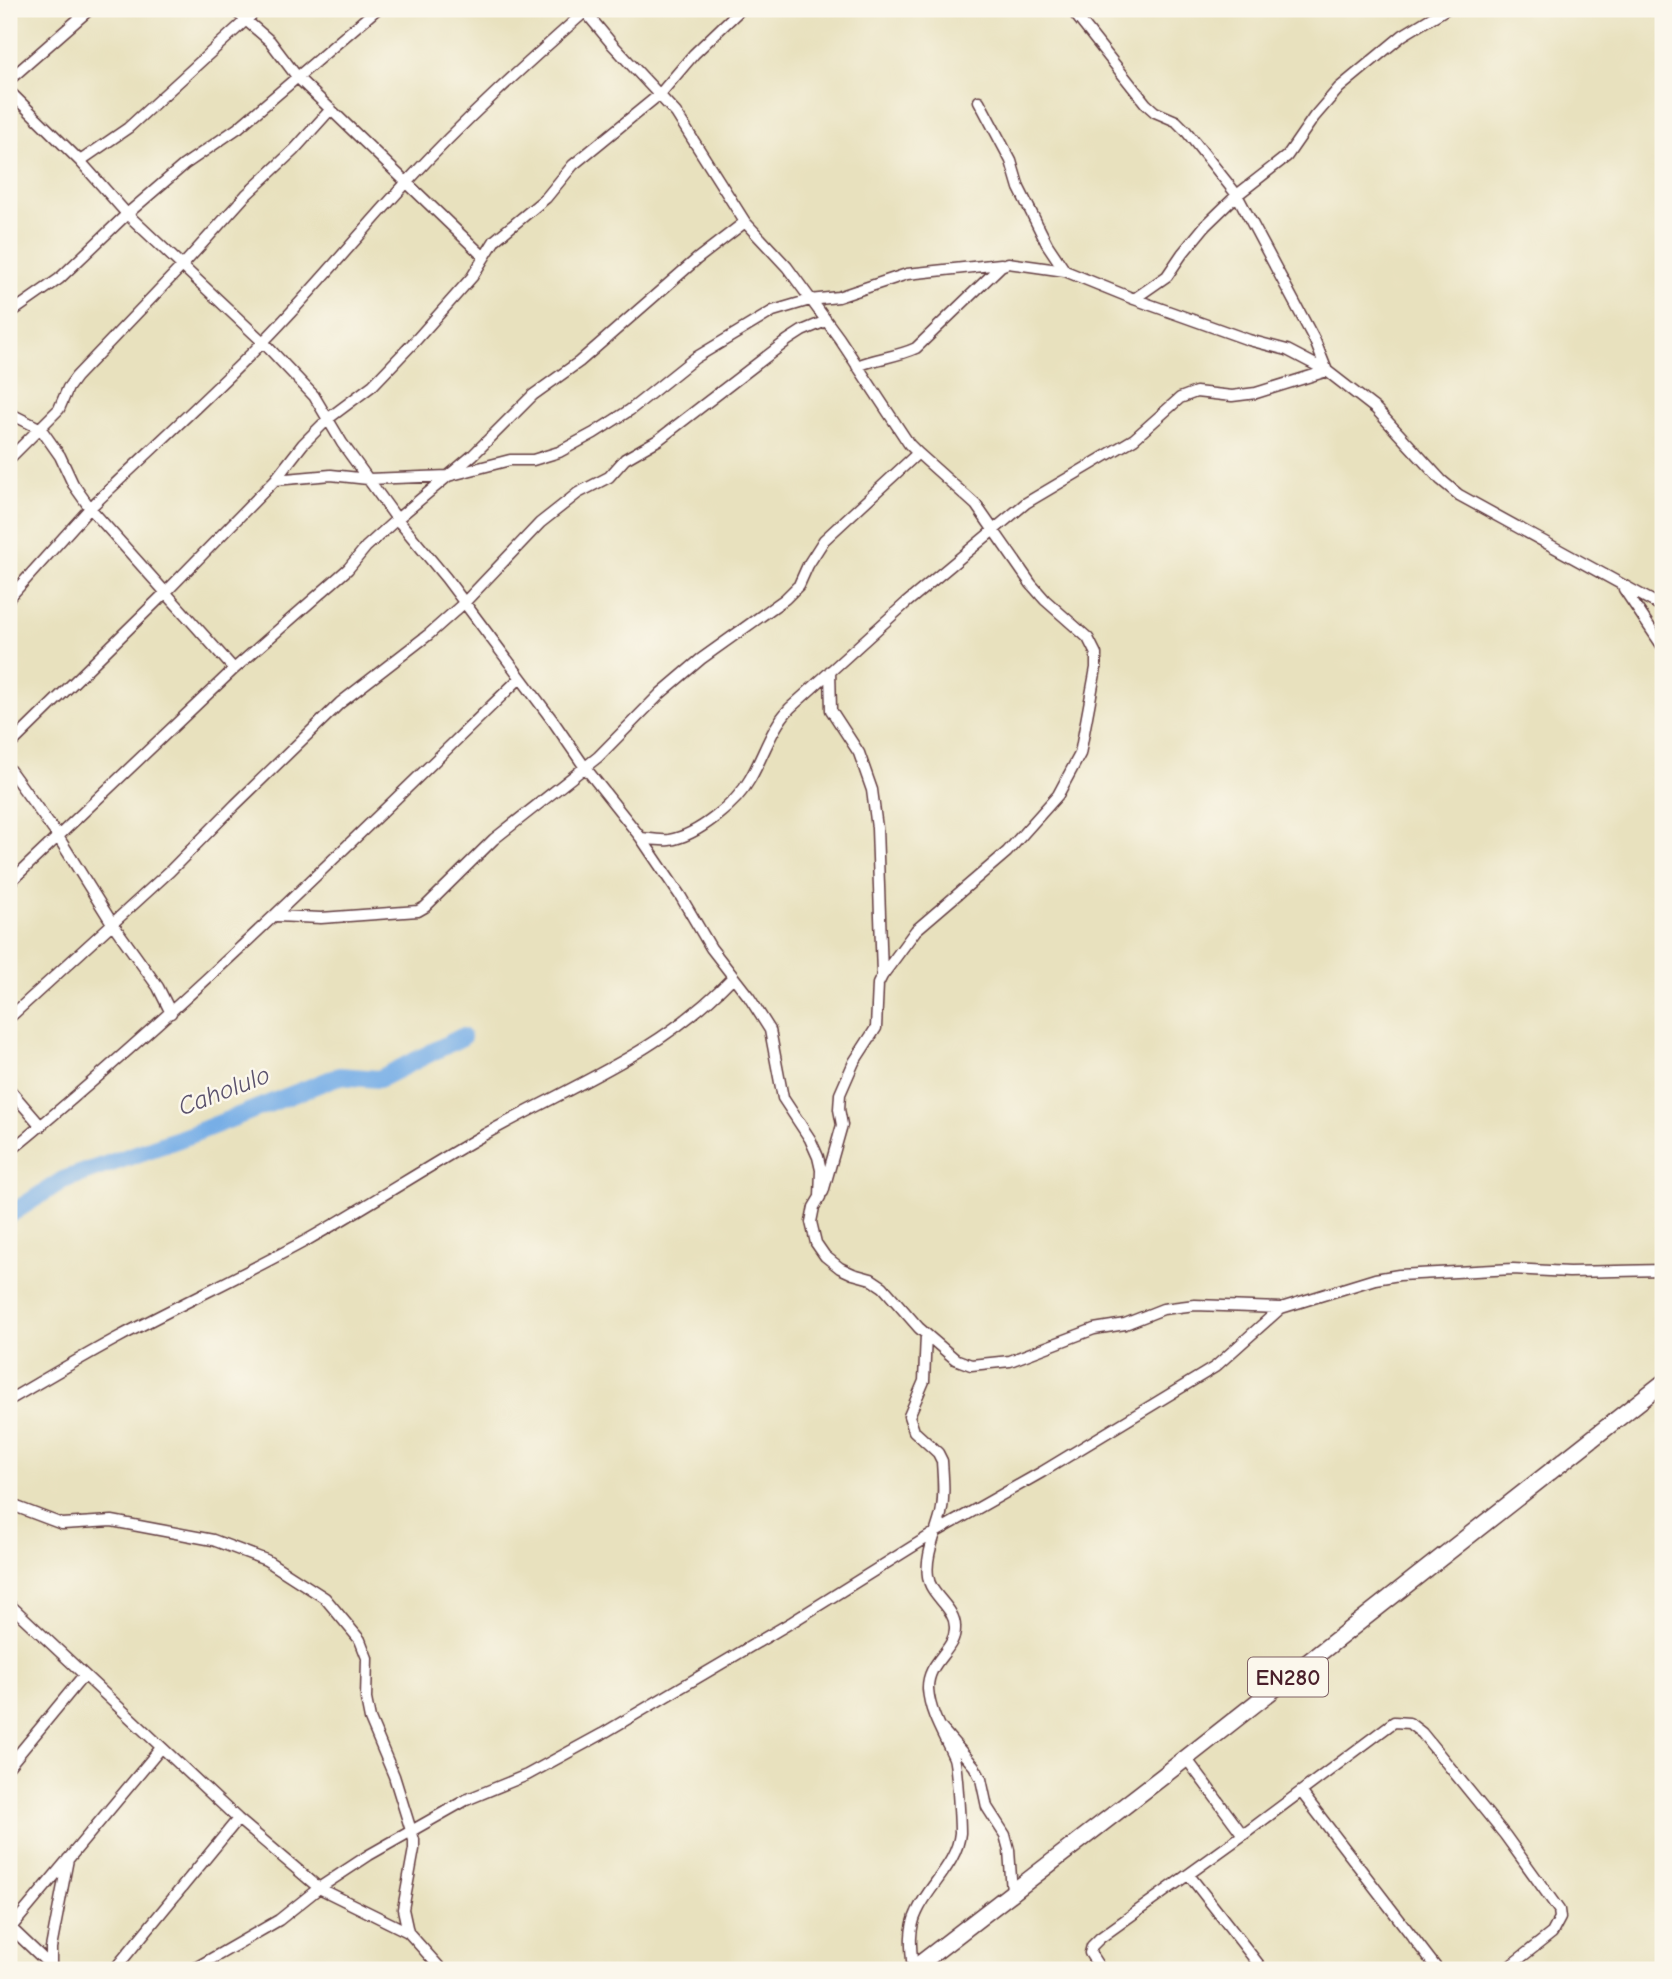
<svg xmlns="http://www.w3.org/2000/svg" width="1672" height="1979" font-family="'Comic Neue',sans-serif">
<rect width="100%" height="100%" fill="#fbf7ec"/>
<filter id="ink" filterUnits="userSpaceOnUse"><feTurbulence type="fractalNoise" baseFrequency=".0143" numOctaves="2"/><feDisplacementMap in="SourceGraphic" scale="14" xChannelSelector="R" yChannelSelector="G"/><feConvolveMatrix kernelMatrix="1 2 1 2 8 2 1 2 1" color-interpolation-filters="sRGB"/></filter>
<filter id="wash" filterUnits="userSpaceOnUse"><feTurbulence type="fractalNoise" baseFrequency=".00686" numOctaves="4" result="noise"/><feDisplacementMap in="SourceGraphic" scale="28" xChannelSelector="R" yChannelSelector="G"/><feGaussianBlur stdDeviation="1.57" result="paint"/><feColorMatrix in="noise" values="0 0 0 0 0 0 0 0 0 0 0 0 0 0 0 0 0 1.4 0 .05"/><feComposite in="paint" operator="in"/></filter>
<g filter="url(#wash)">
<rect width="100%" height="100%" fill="#e8e1be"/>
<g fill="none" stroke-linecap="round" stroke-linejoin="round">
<path stroke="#77aee6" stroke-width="18" d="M9 1215 63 1180 190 1135 339 1076 379 1079 462 1037"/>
</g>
</g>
<g filter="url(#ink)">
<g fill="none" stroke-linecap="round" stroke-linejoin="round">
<g stroke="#623c41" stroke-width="13">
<path id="minor" d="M233 9 270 41 298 78 483 256
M377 9 238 128 184 165 127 214 263 342 314 396 342 443 397 519 446 578 553 721 584 766 641 838 681 897 711 948 749 997 770 1030 783 1098 810 1139 818 1157 821 1170 820 1197 814 1207 811 1222 816 1243 825 1256 840 1268 853 1274 871 1279 883 1287 919 1328 955 1359 971 1365 1010 1361 1094 1329 1125 1324 1163 1309 1195 1305 1281 1308 1375 1279 1399 1275 1513 1269 1569 1272 1663 1270
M9 80 90 9
M9 91 80 161 127 214 59 279 9 314
M979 101 1011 161 1019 188 1047 244 1065 271
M80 161 128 128 258 9
M1134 299 1167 276 1182 254 1205 226 1237 195 1287 156 1314 117 1339 88 1403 35 1446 9
M857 366C876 358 897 357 916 348L1001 266 1008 263 1065 271 1134 299 1249 340 1287 350 1310 362 1327 371 1376 409 1441 480 1459 495 1663 607
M9 413 41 429 60 456 73 484 90 508 9 598
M9 459 59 409 68 388 76 377 182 266 246 195 294 150 331 109
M275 480 331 475 368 479 448 476 510 460H533L559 452 594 433 630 410 695 358 773 311 810 300 838 297 907 274 1001 264
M1624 589 1663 647
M234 669 90 508C147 453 207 399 262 343 313 291 359 234 408 181 464 120 526 64 588 9
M830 671 831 710 859 753 872 790 877 828 882 974
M9 746 165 593 275 480 303 444 329 418 373 385 417 339 472 277 495 240 546 198 573 165 660 94 694 54 741 9
M9 769 57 835 112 923 158 987 171 1013
M641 838C650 839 660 841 669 840 697 836 737 803 750 779 764 755 771 728 790 708L906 603 1026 503 1134 439 1180 398 1196 392 1232 396 1256 393 1327 371 1315 341 1237 195 1186 131 1176 121 1155 112 1146 104 1071 9
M9 883 234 669 348 569 366 547 397 519 473 455 533 395 579 362 697 259 745 222
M276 916 321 918 418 911 425 907 494 839 598 757 661 693 701 659 785 599 799 585 808 565 824 540 918 453 909 444 839 338 787 267 745 222 676 113 612 44 583 9
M9 1018 170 871 235 805 340 703 428 635 464 603 540 523 578 493 609 477 625 459 658 440 788 340 802 331 826 321
M9 1089 41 1126
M9 1152C189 1004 353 840 520 678
M823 1192 842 1125 839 1109 840 1094 854 1062 876 1028 878 984 882 976 916 930 1007 852 1058 795 1080 754 1096 668V654L1088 638 1045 600 1031 584 976 505 918 453
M9 1400C45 1379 82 1357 119 1337 181 1304 245 1274 307 1240 366 1207 422 1170 480 1137 571 1085 659 1055 733 977
M9 1504 62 1524 112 1521 213 1540 266 1560 325 1598 360 1640 367 1658 366 1699 370 1719 394 1776 414 1840V1849L403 1909 408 1932
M9 1604 238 1819 319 1888 408 1932 442 1970
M941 1728 974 1766 981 1779 987 1807 1005 1835 1009 1850 1012 1892
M1186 1758 1243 1835 1394 1722 1409 1723 1422 1733 1505 1835 1559 1910 1560 1918 1552 1933 1505 1970
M9 1766 84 1675
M1302 1793 1438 1970
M1189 1875 1263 1970
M9 1926 53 1968
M9 1930 161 1748
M51 1970V1948L68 1859
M114 1970 238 1819
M192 1970 279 1920 319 1888 369 1855 466 1800 527 1775 602 1734 792 1622 936 1532 1042 1472 1215 1367 1281 1308
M913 1970C911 1950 908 1930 917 1912 929 1885 957 1864 960 1833 960 1821 957 1768 954 1758 944 1735 930 1715 928 1689 927 1661 956 1651 955 1627 955 1607 930 1596 928 1576 925 1556 936 1534 941 1514 945 1496 943 1478 942 1461L938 1453 914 1431 909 1416 924 1381 926 1334
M1101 1970 1090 1953 1092 1946 1100 1938 1243 1835"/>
</g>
<g stroke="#623c41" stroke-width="19">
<path id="primary" d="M912 1970 1162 1777 1663 1383"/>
</g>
<use href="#minor" stroke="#fff" stroke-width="10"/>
<use href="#primary" stroke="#fff" stroke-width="16"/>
</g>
</g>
<g text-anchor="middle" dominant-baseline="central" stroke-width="5" stroke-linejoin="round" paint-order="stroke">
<rect fill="#fbf7ec" stroke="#7f6065" stroke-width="2" x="1248" y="1657.5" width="80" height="39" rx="5"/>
<g font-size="23" font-weight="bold" fill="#4a1f2b">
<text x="1288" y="1677">EN280</text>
</g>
<g font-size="26" font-style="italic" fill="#5a516c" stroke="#fbf7ec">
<text transform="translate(224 1091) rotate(-21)">Caholulo</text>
</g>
</g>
<rect width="1672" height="1979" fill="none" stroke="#fbf7ec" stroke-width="35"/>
</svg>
